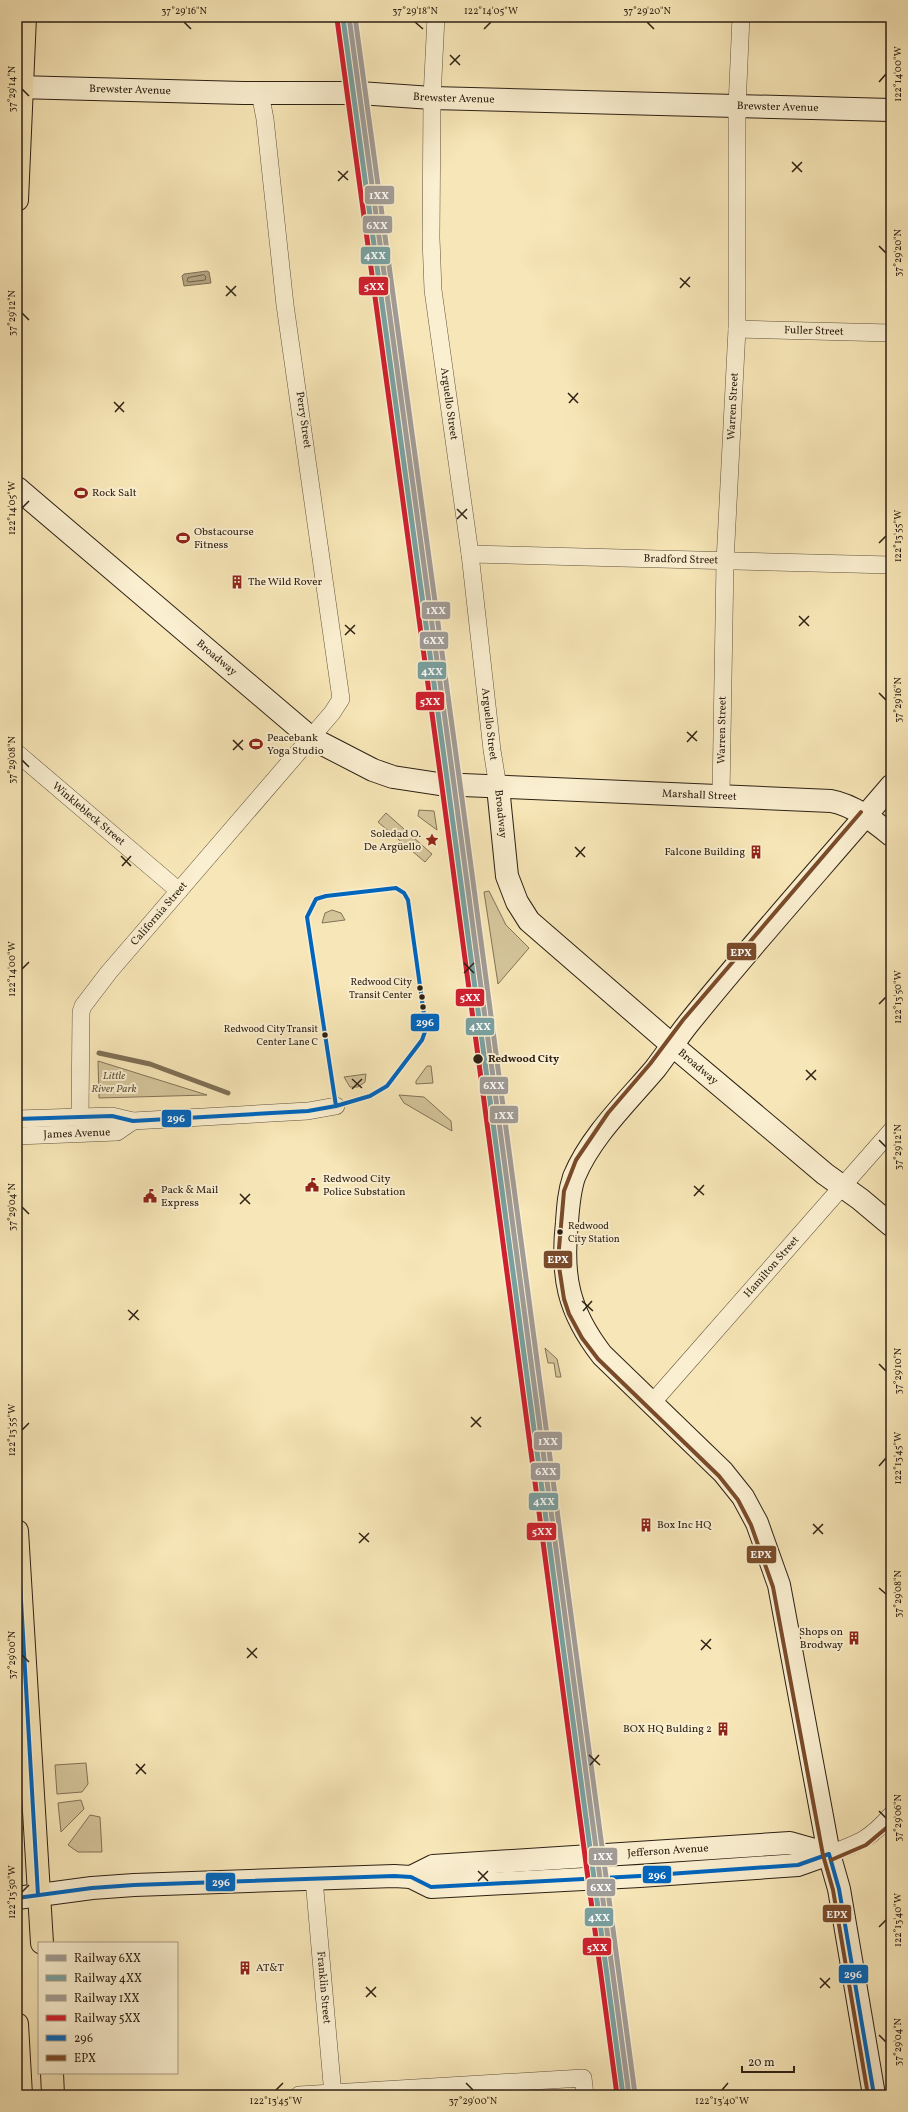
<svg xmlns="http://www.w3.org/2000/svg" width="908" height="2112" font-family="Vollkorn,serif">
<rect width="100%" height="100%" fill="#f7e6b7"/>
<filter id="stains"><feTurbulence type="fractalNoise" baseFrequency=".005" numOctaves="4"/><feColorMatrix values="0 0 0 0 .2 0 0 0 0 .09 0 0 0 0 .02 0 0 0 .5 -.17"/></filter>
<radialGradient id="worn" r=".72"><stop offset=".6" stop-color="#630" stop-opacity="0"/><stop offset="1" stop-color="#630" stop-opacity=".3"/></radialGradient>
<path fill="#d5c59b" stroke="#827358" d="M419 810 434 811 437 830 418 816Z
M386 813 432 854 425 862 378 822Z
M489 891 506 925 529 948 498 984 484 892Z
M332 910 341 913 345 920 322 923 325 913Z
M98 1061 207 1095 99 1098Z
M427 1066H431L433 1083 416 1084V1081Z
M366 1074 365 1082 358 1087H350L344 1077Z
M399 1095 424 1097 451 1121 452 1131 404 1103Z
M545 1348 557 1359 561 1377H556L554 1363H548Z
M86 1763 88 1784 82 1792 57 1794 55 1765Z
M81 1800 84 1809 61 1832 58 1803Z
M90 1815 100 1817 102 1852H78L68 1845Z"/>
<path fill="#b3a380" stroke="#7e6f55" d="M207 271 209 272 211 283 184 286 182 276 184 274Z"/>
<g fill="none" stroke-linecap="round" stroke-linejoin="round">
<path stroke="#70624a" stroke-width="1" d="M204 275 206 277 205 280 189 282 187 281 188 278Z"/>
<path stroke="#7e6f55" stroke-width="5" d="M99 1053 150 1064 228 1093"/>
<g stroke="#60523d" stroke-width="18">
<g id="street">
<path id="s1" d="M436 17 432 98 431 238 433 290 470 554 492 750 498 787"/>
<path id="s2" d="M737 329 891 333"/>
<path id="s3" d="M470 554 891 565"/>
<path id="s4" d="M17 753 179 891"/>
<path id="s5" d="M721 795 725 562 737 329V107L741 17"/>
<path id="s6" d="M80 1118 81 1012 83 1006 109 972 332 713 341 699 285 305 265 119 260 93"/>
<path d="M17 1119 112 1116 133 1121 308 1111 336 1106"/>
<path id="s7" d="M17 1136 117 1132 133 1121"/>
<path id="s8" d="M652 1403 891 1131"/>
<path d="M829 1854C859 1843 869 1840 891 1815"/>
<path id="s9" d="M314 1879 333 2095"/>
<path d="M299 2095 583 2078 585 2095"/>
</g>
</g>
<g stroke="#2e2114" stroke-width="24">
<g id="secondary">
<path id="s10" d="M17 87 243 93H359L432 98 891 110"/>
<path id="s11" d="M17 488 311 738 373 770 393 777 439 784 831 801C853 805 874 821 891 835"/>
<path id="s12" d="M498 787 507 876 517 902 529 921 672 1045 825 1174 860 1199 891 1225"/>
<path id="s13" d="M411 1877 433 1866 790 1843 829 1854"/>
<path d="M17 1898 92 1888 134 1885 394 1876 411 1877 431 1887 640 1876 798 1865 829 1854"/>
<path d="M874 2095 839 1889 829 1854 779 1585 757 1523 743 1497 723 1472 602 1355C568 1311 561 1276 567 1222 568 1207 569 1192 574 1177 591 1136 627 1102 655 1069 666 1055 676 1039 688 1024 753 943 823 866 891 786"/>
</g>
</g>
<g stroke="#2e2114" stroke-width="24">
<path id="primary" d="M17 200 25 17
M17 1531 42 1943
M17 2024 21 2095
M52 2073 53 2095"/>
</g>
<use href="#street" stroke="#faefd0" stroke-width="17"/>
<use href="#secondary" stroke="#faefd0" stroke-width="22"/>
<use href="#primary" stroke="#f7e6b7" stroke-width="22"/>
<g stroke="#faefd0" stroke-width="7">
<path id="bus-1" d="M396 888 404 893 408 900 426 1029 422 1040 387 1086 370 1096 336 1106 307 917 316 899 326 896Z
M17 1119 112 1116 133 1121 308 1111 336 1106
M17 1531 38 1895
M829 1854 839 1889 874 2095
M17 1898 92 1888 134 1885 394 1876 411 1877 431 1887 640 1876 798 1865 829 1854"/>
</g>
<g stroke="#faefd0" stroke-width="7">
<path id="bus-2" d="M861 812 683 1020 650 1064 608 1113 576 1160 564 1191 558 1260 564 1299 569 1314 582 1338 598 1359 719 1476 738 1500 751 1525 773 1587 823 1855 833 1890 868 2095
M831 1860 866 1845 891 1824"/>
</g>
<use href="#bus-1" stroke="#0065bd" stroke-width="4"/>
<use href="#bus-2" stroke="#7a4b2a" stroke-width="4"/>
<g stroke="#faefd0" stroke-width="8">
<path id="rail-1" d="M349 17 454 785 629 2095"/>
</g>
<g stroke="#faefd0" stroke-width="8">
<path id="rail-2" d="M343 18 448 786 623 2095"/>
</g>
<g stroke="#faefd0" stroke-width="8">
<path id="rail-3" d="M355 17 460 784 635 2094"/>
</g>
<g stroke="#faefd0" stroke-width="8">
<path id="rail-4" d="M337 19 442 787 617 2095"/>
</g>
<use href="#rail-1" stroke="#9f9b97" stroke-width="5"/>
<use href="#rail-2" stroke="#79a0a0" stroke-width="5"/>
<use href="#rail-3" stroke="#a19b95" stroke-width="5"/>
<use href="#rail-4" stroke="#ce202f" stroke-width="5"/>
</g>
<path fill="none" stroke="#2e2114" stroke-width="1.5" d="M184 22 191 29M415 22 423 29M647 22 654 29M484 29 491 22M450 55 460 65M450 65 460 55M879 82 886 74M22 89 29 96M792 162 802 172M338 171 348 180M792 172 802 162M338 181 348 171M879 246 886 253M680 278 690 287M226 286 236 296M680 288 690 277M226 296 236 286M22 313 29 320M568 393 578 403M114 402 124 412M569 403 578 393M115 412 124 402M22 508 29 501M457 509 467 519M457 519 467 509M879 543 886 536M799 616 809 626M345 625 355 634M799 626 809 616M345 635 355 625M879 693 886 700M687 732 697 741M233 740 243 750M687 742 697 731M233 750 243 740M22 760 29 767M575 847 585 857M121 856 131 866M576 857 585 847M122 866 131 856M464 963 474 973M22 969 29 962M464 973 474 963M879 1004 886 997M806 1070 816 1080M352 1079 362 1088M806 1080 816 1070M352 1089 362 1079M879 1140 886 1147M694 1186 704 1195M240 1194 250 1204M694 1196 704 1185M240 1204 250 1194M22 1207 29 1214M582 1301 593 1311M128 1310 139 1320M583 1311 592 1301M129 1320 138 1310M879 1364 886 1371M471 1417 481 1427M471 1427 481 1417M22 1430 29 1423M879 1466 886 1458M813 1524 823 1534M359 1533 369 1542M813 1534 823 1524M359 1543 369 1533M879 1588 886 1594M701 1640 711 1649M247 1648 257 1658M701 1650 711 1639M22 1655 29 1662M247 1658 257 1648M589 1755 600 1765M136 1764 146 1774M590 1765 599 1755M136 1774 145 1764M879 1811 886 1818M478 1871 488 1881M478 1881 488 1871M22 1892 29 1885M879 1927 886 1920M820 1978 830 1988M366 1987 376 1997M820 1988 830 1978M366 1997 376 1987M879 2035 886 2042M466 2083 473 2090M276 2090 283 2083M722 2090 728 2083"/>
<defs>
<g id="stadium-bare" transform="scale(1.08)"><path d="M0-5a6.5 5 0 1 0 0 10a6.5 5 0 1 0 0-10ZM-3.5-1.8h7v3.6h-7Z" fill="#8f2418" stroke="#faefd0" stroke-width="2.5" paint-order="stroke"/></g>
<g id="building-bare" transform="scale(1.08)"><path d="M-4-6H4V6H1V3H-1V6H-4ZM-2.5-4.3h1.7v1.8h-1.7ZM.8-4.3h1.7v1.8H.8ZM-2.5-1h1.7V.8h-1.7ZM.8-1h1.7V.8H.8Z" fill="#8f2418" stroke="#faefd0" stroke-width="2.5" paint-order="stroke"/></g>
<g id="sight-bare" transform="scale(1.08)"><path d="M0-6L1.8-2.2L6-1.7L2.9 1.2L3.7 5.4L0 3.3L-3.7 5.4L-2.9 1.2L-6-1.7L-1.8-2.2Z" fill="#8f2418" stroke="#faefd0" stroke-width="2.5" paint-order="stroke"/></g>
<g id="civic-bare" transform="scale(1.08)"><path d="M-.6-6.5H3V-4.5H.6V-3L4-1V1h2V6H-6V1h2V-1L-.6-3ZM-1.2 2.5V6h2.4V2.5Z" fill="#8f2418" stroke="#faefd0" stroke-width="2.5" paint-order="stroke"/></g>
</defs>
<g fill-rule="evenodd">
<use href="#stadium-bare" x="81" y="493"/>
<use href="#stadium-bare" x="183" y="538"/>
<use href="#building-bare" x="237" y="582"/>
<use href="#stadium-bare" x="256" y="744"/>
<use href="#sight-bare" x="432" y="840"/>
<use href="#building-bare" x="756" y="852"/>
<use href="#civic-bare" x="312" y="1185"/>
<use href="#civic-bare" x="150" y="1196"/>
<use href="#building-bare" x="646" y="1525"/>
<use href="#building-bare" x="854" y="1638"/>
<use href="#building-bare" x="723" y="1729"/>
<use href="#building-bare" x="245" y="1968"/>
</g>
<g fill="#2e2114" stroke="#faefd0" stroke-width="1.5">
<circle cx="420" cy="988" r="3.5"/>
<circle cx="422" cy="997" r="3.5"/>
<circle cx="423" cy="1007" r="3.5"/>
<circle cx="325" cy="1035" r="3.5"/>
<circle cx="478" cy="1059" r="5.5"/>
<circle cx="560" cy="1232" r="3.5"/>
</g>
<g text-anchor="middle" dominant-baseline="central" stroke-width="4" stroke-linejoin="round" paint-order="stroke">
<g font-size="10" fill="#2e2114" stroke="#faefd0" text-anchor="end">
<text x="412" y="982">Redwood City<tspan x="412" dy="13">Transit Center</tspan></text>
<text x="318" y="1029">Redwood City Transit<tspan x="318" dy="13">Center Lane C</tspan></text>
<text x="568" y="1226" text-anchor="start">Redwood<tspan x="568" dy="13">City Station</tspan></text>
</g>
<g font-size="11" fill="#2e2114" stroke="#faefd0">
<text stroke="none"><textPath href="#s10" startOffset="113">Brewster Avenue</textPath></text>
<text stroke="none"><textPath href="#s10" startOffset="437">Brewster Avenue</textPath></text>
<text stroke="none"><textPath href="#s10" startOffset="761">Brewster Avenue</textPath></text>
<text stroke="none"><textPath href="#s2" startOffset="77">Fuller Street</textPath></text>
<text stroke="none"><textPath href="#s1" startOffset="388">Arguello Street</textPath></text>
<text stroke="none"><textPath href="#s5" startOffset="389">Warren Street</textPath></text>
<text transform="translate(303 420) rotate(82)">Perry Street</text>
<text stroke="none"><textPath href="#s3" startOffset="211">Bradford Street</textPath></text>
<text stroke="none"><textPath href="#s11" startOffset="262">Broadway</textPath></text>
<text stroke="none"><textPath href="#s1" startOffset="711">Arguello Street</textPath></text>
<text stroke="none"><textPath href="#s5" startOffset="65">Warren Street</textPath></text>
<text stroke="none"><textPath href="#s11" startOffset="784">Marshall Street</textPath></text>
<text stroke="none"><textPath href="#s4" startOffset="94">Winklebleck Street</textPath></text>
<text stroke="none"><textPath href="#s12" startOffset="27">Broadway</textPath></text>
<text stroke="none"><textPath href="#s6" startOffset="232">California Street</textPath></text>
<text stroke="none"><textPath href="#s12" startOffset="363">Broadway</textPath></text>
<text stroke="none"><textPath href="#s7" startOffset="60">James Avenue</textPath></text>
<text stroke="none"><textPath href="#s8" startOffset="181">Hamilton Street</textPath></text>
<text stroke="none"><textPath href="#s13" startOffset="260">Jefferson Avenue</textPath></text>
<text stroke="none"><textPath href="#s9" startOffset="109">Franklin Street</textPath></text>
</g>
<g font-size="11" fill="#2e2114" stroke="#faefd0" text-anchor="start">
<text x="92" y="493">Rock Salt</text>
<text x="194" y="532">Obstacourse<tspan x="194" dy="13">Fitness</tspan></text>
<text x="248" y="582">The Wild Rover</text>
<text x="267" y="738">Peacebank<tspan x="267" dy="13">Yoga Studio</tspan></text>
<text x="421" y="834" text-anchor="end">Soledad O.<tspan x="421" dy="13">De Argüello</tspan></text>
<text x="745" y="852" text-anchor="end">Falcone Building</text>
<text x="323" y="1179">Redwood City<tspan x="323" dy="13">Police Substation</tspan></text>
<text x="161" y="1190">Pack &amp; Mail<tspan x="161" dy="13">Express</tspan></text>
<text x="657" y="1525">Box Inc HQ</text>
<text x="843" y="1632" text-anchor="end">Shops on<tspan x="843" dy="13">Brodway</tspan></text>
<text x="712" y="1729" text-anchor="end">BOX HQ Bulding 2</text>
<text x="256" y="1968">AT&amp;T</text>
</g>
<g font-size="11" font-weight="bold" fill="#2e2114" stroke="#faefd0" text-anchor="start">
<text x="488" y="1059">Redwood City</text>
</g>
<g font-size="11" font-style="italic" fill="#60523c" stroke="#faefd0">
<text x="114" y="1076">Little<tspan x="114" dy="13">River Park</tspan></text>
</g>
</g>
<g stroke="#faefd0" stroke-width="1.5">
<rect x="364" y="185" width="31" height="20" rx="4" fill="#a19b95"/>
<rect x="362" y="215" width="31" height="19" rx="4" fill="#9f9b97"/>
<rect x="360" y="246" width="31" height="19" rx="4" fill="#79a0a0"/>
<rect x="358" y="276" width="31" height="20" rx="4" fill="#ce202f"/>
<rect x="421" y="601" width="30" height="19" rx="4" fill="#a19b95"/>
<rect x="419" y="631" width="30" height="19" rx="4" fill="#9f9b97"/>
<rect x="417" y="661" width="30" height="19" rx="4" fill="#79a0a0"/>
<rect x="415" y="691" width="30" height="20" rx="4" fill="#ce202f"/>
<rect x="726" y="942" width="31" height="19" rx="4" fill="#7a4b2a"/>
<rect x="455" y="988" width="30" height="19" rx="4" fill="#ce202f"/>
<rect x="410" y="1013" width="30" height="19" rx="4" fill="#0065bd"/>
<rect x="465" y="1017" width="30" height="19" rx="4" fill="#79a0a0"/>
<rect x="479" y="1076" width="30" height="19" rx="4" fill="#9f9b97"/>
<rect x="489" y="1105" width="30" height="19" rx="4" fill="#a19b95"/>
<rect x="161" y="1109" width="31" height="19" rx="4" fill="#0065bd"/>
<rect x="543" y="1250" width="30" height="19" rx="4" fill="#7a4b2a"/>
<rect x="533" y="1431" width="30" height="20" rx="4" fill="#a19b95"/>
<rect x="530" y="1462" width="31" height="19" rx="4" fill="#9f9b97"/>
<rect x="528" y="1492" width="31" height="19" rx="4" fill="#79a0a0"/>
<rect x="526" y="1522" width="31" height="19" rx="4" fill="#ce202f"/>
<rect x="746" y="1545" width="31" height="19" rx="4" fill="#7a4b2a"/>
<rect x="588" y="1847" width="30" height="19" rx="4" fill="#a19b95"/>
<rect x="642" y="1865" width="30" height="19" rx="4" fill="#0065bd"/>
<rect x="205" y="1872" width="31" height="20" rx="4" fill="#0065bd"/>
<rect x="586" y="1878" width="30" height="19" rx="4" fill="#9f9b97"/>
<rect x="822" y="1904" width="30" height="19" rx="4" fill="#7a4b2a"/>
<rect x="584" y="1907" width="30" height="20" rx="4" fill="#79a0a0"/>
<rect x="582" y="1937" width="30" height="19" rx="4" fill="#ce202f"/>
<rect x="838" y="1964" width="31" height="20" rx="4" fill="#0065bd"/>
</g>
<g font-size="11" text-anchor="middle" font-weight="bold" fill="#fff">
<text x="379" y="199">1XX</text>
<text x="377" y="229">6XX</text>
<text x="375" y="259">4XX</text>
<text x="374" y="290">5XX</text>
<text x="436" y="614">1XX</text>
<text x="434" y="644">6XX</text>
<text x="432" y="675">4XX</text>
<text x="430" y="705">5XX</text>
<text x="741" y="956">EPX</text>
<text x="470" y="1001">5XX</text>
<text x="425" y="1026">296</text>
<text x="480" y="1030">4XX</text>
<text x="494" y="1089">6XX</text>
<text x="504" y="1119">1XX</text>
<text x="176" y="1122">296</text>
<text x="558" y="1263">EPX</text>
<text x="548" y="1445">1XX</text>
<text x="546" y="1475">6XX</text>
<text x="544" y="1505">4XX</text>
<text x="542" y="1535">5XX</text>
<text x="761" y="1558">EPX</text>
<text x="603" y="1860">1XX</text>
<text x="657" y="1879">296</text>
<text x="221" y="1886">296</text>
<text x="601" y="1891">6XX</text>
<text x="837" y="1918">EPX</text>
<text x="599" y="1921">4XX</text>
<text x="597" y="1951">5XX</text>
<text x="853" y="1978">296</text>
</g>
<rect width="908" height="2112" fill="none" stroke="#f7e6b7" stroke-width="44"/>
<rect x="38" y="1942" width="140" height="132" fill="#faefd0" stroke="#a89d85"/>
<rect x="46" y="1955" width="20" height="6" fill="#9f9b97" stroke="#a89d85"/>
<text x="74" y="1962" font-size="12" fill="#2e2114">Railway 6XX</text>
<rect x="46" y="1975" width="20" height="6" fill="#79a0a0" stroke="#a89d85"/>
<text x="74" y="1982" font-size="12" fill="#2e2114">Railway 4XX</text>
<rect x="46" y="1995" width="20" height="6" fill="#a19b95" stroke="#a89d85"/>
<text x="74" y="2002" font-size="12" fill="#2e2114">Railway 1XX</text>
<rect x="46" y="2015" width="20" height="6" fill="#ce202f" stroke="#a89d85"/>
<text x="74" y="2022" font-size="12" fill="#2e2114">Railway 5XX</text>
<rect x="46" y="2035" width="20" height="6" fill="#0065bd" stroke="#a89d85"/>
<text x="74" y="2042" font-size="12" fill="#2e2114">296</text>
<rect x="46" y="2055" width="20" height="6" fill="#7a4b2a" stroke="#a89d85"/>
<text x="74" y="2062" font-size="12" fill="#2e2114">EPX</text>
<path d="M742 2066v6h52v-6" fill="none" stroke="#2e2114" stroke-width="2"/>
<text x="748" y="2066" font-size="12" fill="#2e2114" stroke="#faefd0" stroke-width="3" paint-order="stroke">20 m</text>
<rect x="22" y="22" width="864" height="2068" fill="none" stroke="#2e2114" stroke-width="1.5"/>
<g font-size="10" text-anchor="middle" fill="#2e2114">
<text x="184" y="14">37°29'16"N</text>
<text x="415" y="14">37°29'18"N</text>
<text x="491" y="14">122°14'05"W</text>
<text x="647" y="14">37°29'20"N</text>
<text transform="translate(897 74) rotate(-90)" y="4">122°14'00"W</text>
<text transform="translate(11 89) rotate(-90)" y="4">37°29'14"N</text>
<text transform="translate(897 253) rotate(-90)" y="4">37°29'20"N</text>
<text transform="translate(11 313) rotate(-90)" y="4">37°29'12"N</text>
<text transform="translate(11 508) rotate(-90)" y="4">122°14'05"W</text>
<text transform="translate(897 536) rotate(-90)" y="4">122°13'55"W</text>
<text transform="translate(897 700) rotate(-90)" y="4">37°29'16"N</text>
<text transform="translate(11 760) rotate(-90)" y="4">37°29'08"N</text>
<text transform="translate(11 969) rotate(-90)" y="4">122°14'00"W</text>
<text transform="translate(897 997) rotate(-90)" y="4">122°13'50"W</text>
<text transform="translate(897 1147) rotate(-90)" y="4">37°29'12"N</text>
<text transform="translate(11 1207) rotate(-90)" y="4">37°29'04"N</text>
<text transform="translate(897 1371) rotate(-90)" y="4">37°29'10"N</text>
<text transform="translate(11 1430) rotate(-90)" y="4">122°13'55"W</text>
<text transform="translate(897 1458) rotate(-90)" y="4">122°13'45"W</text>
<text transform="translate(897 1594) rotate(-90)" y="4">37°29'08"N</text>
<text transform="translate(11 1655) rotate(-90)" y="4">37°29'00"N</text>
<text transform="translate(897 1818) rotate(-90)" y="4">37°29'06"N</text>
<text transform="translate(11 1892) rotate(-90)" y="4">122°13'50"W</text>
<text transform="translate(897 1920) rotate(-90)" y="4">122°13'40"W</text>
<text transform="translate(897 2042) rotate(-90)" y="4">37°29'04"N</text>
<text x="276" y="2104">122°13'45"W</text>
<text x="473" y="2104">37°29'00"N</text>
<text x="722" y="2104">122°13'40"W</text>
</g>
<rect width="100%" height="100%" filter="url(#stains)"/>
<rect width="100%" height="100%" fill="url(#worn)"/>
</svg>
